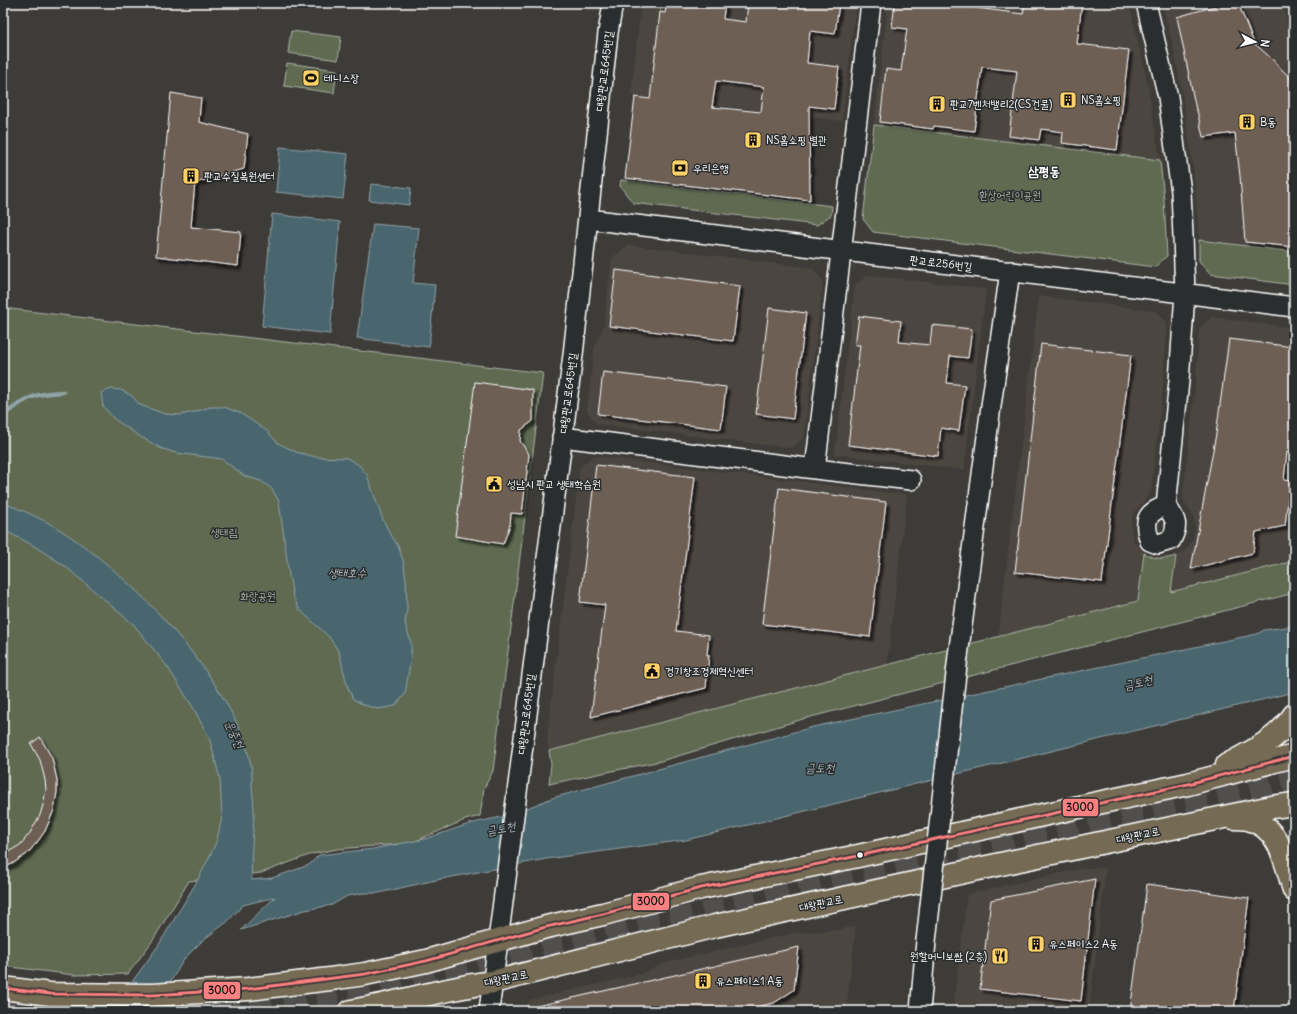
<svg xmlns="http://www.w3.org/2000/svg" width="1297" height="1014" font-family="Delius,'Poor Story',sans-serif">
<defs>
<filter id="shadow"><feDropShadow dx="3.5" dy="3.5" stdDeviation="1" flood-color="#0009"/></filter>
</defs>
<rect width="100%" height="100%" fill="#3e3c39"/>
<filter id="ink" filterUnits="userSpaceOnUse"><feTurbulence type="fractalNoise" baseFrequency=".025" numOctaves="2"/><feDisplacementMap in="SourceGraphic" scale="8" xChannelSelector="R" yChannelSelector="G"/><feConvolveMatrix kernelMatrix="1 2 1 2 8 2 1 2 1" color-interpolation-filters="sRGB"/></filter>
<g filter="url(#ink)">
<path fill="#4c4641" d="M644 3H856L842 121 631 95 641 5Z
M888 3H1129L1147 81 1160 160 874 125Z
M1162 3H1283L1294 52V252L1199 240 1194 173 1183 98 1173 46Z
M628 245 812 268 823 281 804 438 791 448 597 424 587 411 594 349 604 324 612 258Z
M868 275 986 289 964 470 835 454 855 285Z
M1039 296 1156 311 1167 323 1162 398 1151 490 1147 498 1134 512 1131 522V531L1134 541 1144 553 1138 601 998 637Z
M1212 317 1294 328V561L1171 592 1176 556 1182 553 1188 547 1193 539 1195 531 1194 518 1191 512 1184 501 1183 493 1196 380 1199 329Z
M593 456 907 495 887 665 549 751 547 738 580 467Z
M1084 868H1106L1089 1011H953L967 894Z
M856 926 846 1011H520L530 1000 641 974 668 962 794 933 837 930Z"/>
<path fill="#5e6a51" stroke="#aeb4a8" d="M291 31 341 37 338 60 288 53Z
M287 63 337 70 334 93 284 86Z
M874 125 1160 160 1164 199 1167 256 1155 267 873 232 863 219Z
M621 180 832 206 831 215 817 225 633 203 620 186Z
M1199 240 1294 252V285L1211 274 1199 261Z
M3 308 543 373 493 771 484 788 480 816 465 820 411 843 337 849 312 854 261 873 189 881 153 940 128 974 74 975 3 966Z
M1144 553C1154 559 1164 560 1176 556L1171 592 1294 561V593L803 719 661 761 549 784 551 764 549 751 1138 601Z"/>
<path fill="#4a656e" stroke="#92a3a8" d="M280 147 348 154 343 199 276 192Z
M371 184 411 188 409 205 369 200Z
M272 214 340 222 330 334 262 326Z
M373 224 419 228 413 283 435 285 429 347 357 338Z
M111 389 121 390 132 396 140 405 165 414 180 415 194 412 210 407H224L240 413 267 431 278 443 296 452 316 457 347 458 359 465 367 475 383 520 390 533 398 546 403 560 406 579 407 610 405 623 411 643V658L405 694 395 706 378 709 364 705 353 699 347 685 339 652 329 637 299 609 293 596 289 575 279 501 271 488 261 481 244 476 222 459 176 453 160 448 141 437 114 419 103 406 101 393Z
M3 503C25 511 48 521 68 535 135 579 235 684 251 765 252 772 252 780 252 787 253 796 254 805 254 814 253 836 250 858 252 880L272 878 295 870 309 865 319 855 373 849 425 839 469 824 510 815 552 798 813 727 1257 634 1264 630 1294 626V692L686 840 546 859 431 881 379 893H363L347 896 332 905 305 910 241 930 275 897 243 905 227 922 203 940 185 958 152 1011H111L158 946 196 883 209 858 217 840 222 817 220 779 210 740 194 709 167 666 134 625 65 566 31 544 3 530Z"/>
<g fill="none" stroke-linecap="round" stroke-linejoin="round">
<path stroke="#92a3a8" stroke-width="4.5" d="M3 413C11 412 15 406 22 402 35 394 48 393 63 392"/>
</g>
<path fill="#6e5e54" stroke="#fff" fill-rule="evenodd" filter="url(#shadow)" d="M667 3H725L723 19 746 22 748 3H839L835 34 810 31 807 63 839 67 834 109 809 106 810 200 625 178 635 97 650 99 660 12 665 13ZM716 81 764 87 761 112 712 107Z
M895 3H969V7L1023 14 1025 3H1082L1077 44 1129 50 1117 150 1062 143 1063 132 1041 129 1039 140 1009 136 1017 71 982 67 974 131 934 126 933 129 880 122 886 69 901 71 907 29 892 27Z
M1226 3H1238L1254 43 1272 59 1291 79 1294 97V247L1245 242 1240 176 1235 133 1203 137 1197 110H1196L1177 17Z
M171 93 201 98 199 122 248 134 244 169 195 183 191 227 241 232 238 266 156 256Z
M616 270 740 286 733 341 609 326Z
M769 308 806 313 793 419 756 414Z
M859 316 901 321 899 342 930 345 932 325 972 329 968 358 950 356 947 383 965 385 959 431 941 428 938 456 848 445 860 345H855Z
M1229 339 1294 347V453L1287 452 1284 480 1290 481 1285 526 1256 532 1253 553 1191 569 1216 434Z
M1041 344 1131 355 1102 582 1015 572Z
M603 372 726 387 721 429 598 414Z
M475 382 533 390V421L521 430 520 441 529 454 522 514 511 513 510 525 503 544 455 536Z
M596 465 695 477 676 631 709 635 707 655H709L706 688 591 717 605 605 580 602Z
M779 488 886 502 870 637 762 624Z
M40 737 52 758 57 780V792L54 810 45 831 38 841 27 854 12 864 3 868V855L20 845 30 833 40 815 43 805 46 790 45 780 40 760 31 744Z
M1095 879 1081 1001 980 989 991 900Z
M1147 884 1249 898 1234 1011H1130Z
M799 947 794 990 774 1003 752 1008 753 1011H538L537 1006Z"/>
<g fill="none" stroke-linecap="round" stroke-linejoin="round">
<path stroke="#51504d" stroke-width="22" stroke-dasharray="22 11" stroke-linecap="butt" d="M3 1008 28 1011
M218 1011 255 1009 328 997 609 935 805 890 946 860 1086 826 1264 788 1294 780"/>
<g stroke="#fff" stroke-width="22">
<path id="minor" d="M1146 3 1168 97 1181 192 1183 236 1185 293 1179 381 1166 506C1176 519 1179 525 1171 540L1158 544 1150 541C1143 522 1146 512 1166 506
M588 219 1294 307
M562 437 815 469 871 3
M815 469 911 480
M958 656 991 406 1010 271
M489 1011 573 355 608 33 613 3
M920 1011 926 941"/>
</g>
<g stroke="#fff" stroke-width="25">
<path id="major" d="M1227 765C1252 752 1278 739 1294 715
M1233 818C1238 818 1243 818 1248 819 1281 828 1285 862 1294 890
M3 988 50 994 152 995 248 989 330 979 365 974 426 961 546 927 603 914 701 888 858 856 1079 807 1188 784 1294 756
M351 1011C399 1003 445 988 493 982L715 926 1024 859 1272 807 1294 804"/>
</g>
<use href="#minor" stroke="#2a2d2e" stroke-width="19"/>
<use href="#major" stroke="#746b52" stroke-width="22"/>
<g stroke="#fff" stroke-width="22" stroke-linecap="butt">
<path id="minor-bridge" d="M926 941 958 656"/>
</g>
<use href="#minor-bridge" stroke="#2a2d2e" stroke-width="19"/>
<g stroke="#2a2d2e" stroke-width="6">
<path id="bus-1" d="M3 988 50 994 152 995 248 989 365 974 426 961 546 927 603 914 701 888 858 856 1188 784 1294 756"/>
</g>
<use href="#bus-1" stroke="#ff8080" stroke-width="3"/>
</g>
</g>
<defs>
<g id="stadium-square" transform="scale(0.9)"><rect x="-9" y="-9" width="18" height="18" rx="4" fill="#ffd166" stroke="#2a2d2e"/><path d="M0-5a6.5 5 0 1 0 0 10a6.5 5 0 1 0 0-10ZM-3.5-1.8h7v3.6h-7Z" fill="#111"/></g>
<g id="building-square" transform="scale(0.9)"><rect x="-9" y="-9" width="18" height="18" rx="4" fill="#ffd166" stroke="#2a2d2e"/><path d="M-4-6H4V6H1V3H-1V6H-4ZM-2.5-4.3h1.7v1.8h-1.7ZM.8-4.3h1.7v1.8H.8ZM-2.5-1h1.7V.8h-1.7ZM.8-1h1.7V.8H.8Z" fill="#111"/></g>
<g id="bank-square" transform="scale(0.9)"><rect x="-9" y="-9" width="18" height="18" rx="4" fill="#ffd166" stroke="#2a2d2e"/><path d="M-6-4H6V4H-6ZM0-2.3a2.3 2.3 0 1 0 0 4.6a2.3 2.3 0 1 0 0-4.6Z" fill="#111"/></g>
<g id="civic-square" transform="scale(0.9)"><rect x="-9" y="-9" width="18" height="18" rx="4" fill="#ffd166" stroke="#2a2d2e"/><path d="M-.6-6.5H3V-4.5H.6V-3L4-1V1h2V6H-6V1h2V-1L-.6-3ZM-1.2 2.5V6h2.4V2.5Z" fill="#111"/></g>
<g id="restaurant-square" transform="scale(0.9)"><rect x="-9" y="-9" width="18" height="18" rx="4" fill="#ffd166" stroke="#2a2d2e"/><path d="M-5-6h1v4h1v-4h1v4h1v-4h1v5L-1.5 .5V6h-2V.5L-5-1ZM5-6V6H3V1.5H1.5Q1.5-4 5-6Z" fill="#111"/></g>
</defs>
<g fill-rule="evenodd">
<use href="#stadium-square" x="311" y="78"/>
<use href="#building-square" x="1068" y="100"/>
<use href="#building-square" x="937" y="104"/>
<use href="#building-square" x="1247" y="122"/>
<use href="#building-square" x="753" y="140"/>
<use href="#bank-square" x="680" y="168"/>
<use href="#building-square" x="191" y="176"/>
<use href="#civic-square" x="494" y="484"/>
<use href="#civic-square" x="652" y="671"/>
<use href="#building-square" x="1036" y="944"/>
<use href="#restaurant-square" x="1000" y="956"/>
<use href="#building-square" x="703" y="981"/>
</g>
<circle fill="#fff" stroke="#2a2d2e" stroke-width="1.5" cx="860" cy="855" r="3.5"/>
<g text-anchor="middle" dominant-baseline="central" stroke-width="3" stroke-linejoin="round" paint-order="stroke">
<g font-size="11" fill="#fff" stroke="#2a2d2e">
<text transform="translate(604 71) rotate(-83)">대왕판교로645번길</text>
<text transform="translate(941 263) rotate(7)">판교로256번길</text>
<text transform="translate(568 393) rotate(-83)">대왕판교로645번길</text>
<text transform="translate(526 714) rotate(-83)">대왕판교로645번길</text>
<text transform="translate(1138 835) rotate(-12)">대왕판교로</text>
<text transform="translate(821 903) rotate(-12)">대왕판교로</text>
<text transform="translate(506 978) rotate(-12)">대왕판교로</text>
</g>
<g font-size="11" fill="#fff" stroke="#2a2d2e" text-anchor="start">
<text x="324" y="78">테니스장</text>
<text x="1081" y="100">NS홈쇼핑</text>
<text x="950" y="104">판교7벤처밸리2(CS건물)</text>
<text x="1260" y="122">B동</text>
<text x="766" y="140">NS홈쇼핑 별관</text>
<text x="693" y="168">우리은행</text>
<text x="204" y="176">판교수질복원센터</text>
<text x="507" y="484">성남시 판교 생태학습원</text>
<text x="665" y="671">경기창조경제혁신센터</text>
<text x="1049" y="944">유스페이스2 A동</text>
<text x="987" y="956" text-anchor="end">원할머니보쌈 (2층)</text>
<text x="716" y="981">유스페이스1 A동</text>
</g>
<g font-size="11" fill="#aeb4a8" stroke="#2a2d2e">
<text x="1010" y="195">환상어린이공원</text>
<text x="224" y="532">생태림</text>
<text x="258" y="596">화랑공원</text>
</g>
<g font-size="12" font-style="italic" fill="#aebabe" stroke="#2a2d2e">
<text x="347" y="572">생태호수</text>
<text transform="translate(1138 682) rotate(-13)">금토천</text>
<text transform="translate(235 734) rotate(67)">운중천</text>
<text x="820" y="767">금토천</text>
<text transform="translate(501 828) rotate(-10)">금토천</text>
</g>
<g font-size="13" font-weight="bold" fill="#fff" stroke="#2a2d2e">
<text x="1044" y="171">삼평동</text>
</g>
</g>
<g stroke="#2a2d2e" stroke-width="1.5">
<rect x="1062" y="798" width="37" height="19" rx="4" fill="#ff8080"/>
<rect x="632" y="892" width="38" height="19" rx="4" fill="#ff8080"/>
<rect x="203" y="981" width="38" height="19" rx="4" fill="#ff8080"/>
</g>
<g font-size="11" text-anchor="middle" font-weight="bold" fill="#111">
<text x="1080" y="811">3000</text>
<text x="651" y="905">3000</text>
<text x="222" y="994">3000</text>
</g>
<rect width="1297" height="1014" fill="none" stroke="#2a2d2e" stroke-width="16"/>
<rect x="8" y="8" width="1281" height="998" fill="none" stroke="#fff" stroke-width="1.5" filter="url(#ink)"/>
<g transform="translate(1255 42) rotate(97)" stroke="#2a2d2e" stroke-width="3" paint-order="stroke">
<path d="M0-3L7 15L0 10L-7 15Z" fill="#ffffff"/>
<text y="-6" font-size="11" font-weight="bold" text-anchor="middle" fill="#ffffff">N</text>
</g>
</svg>
